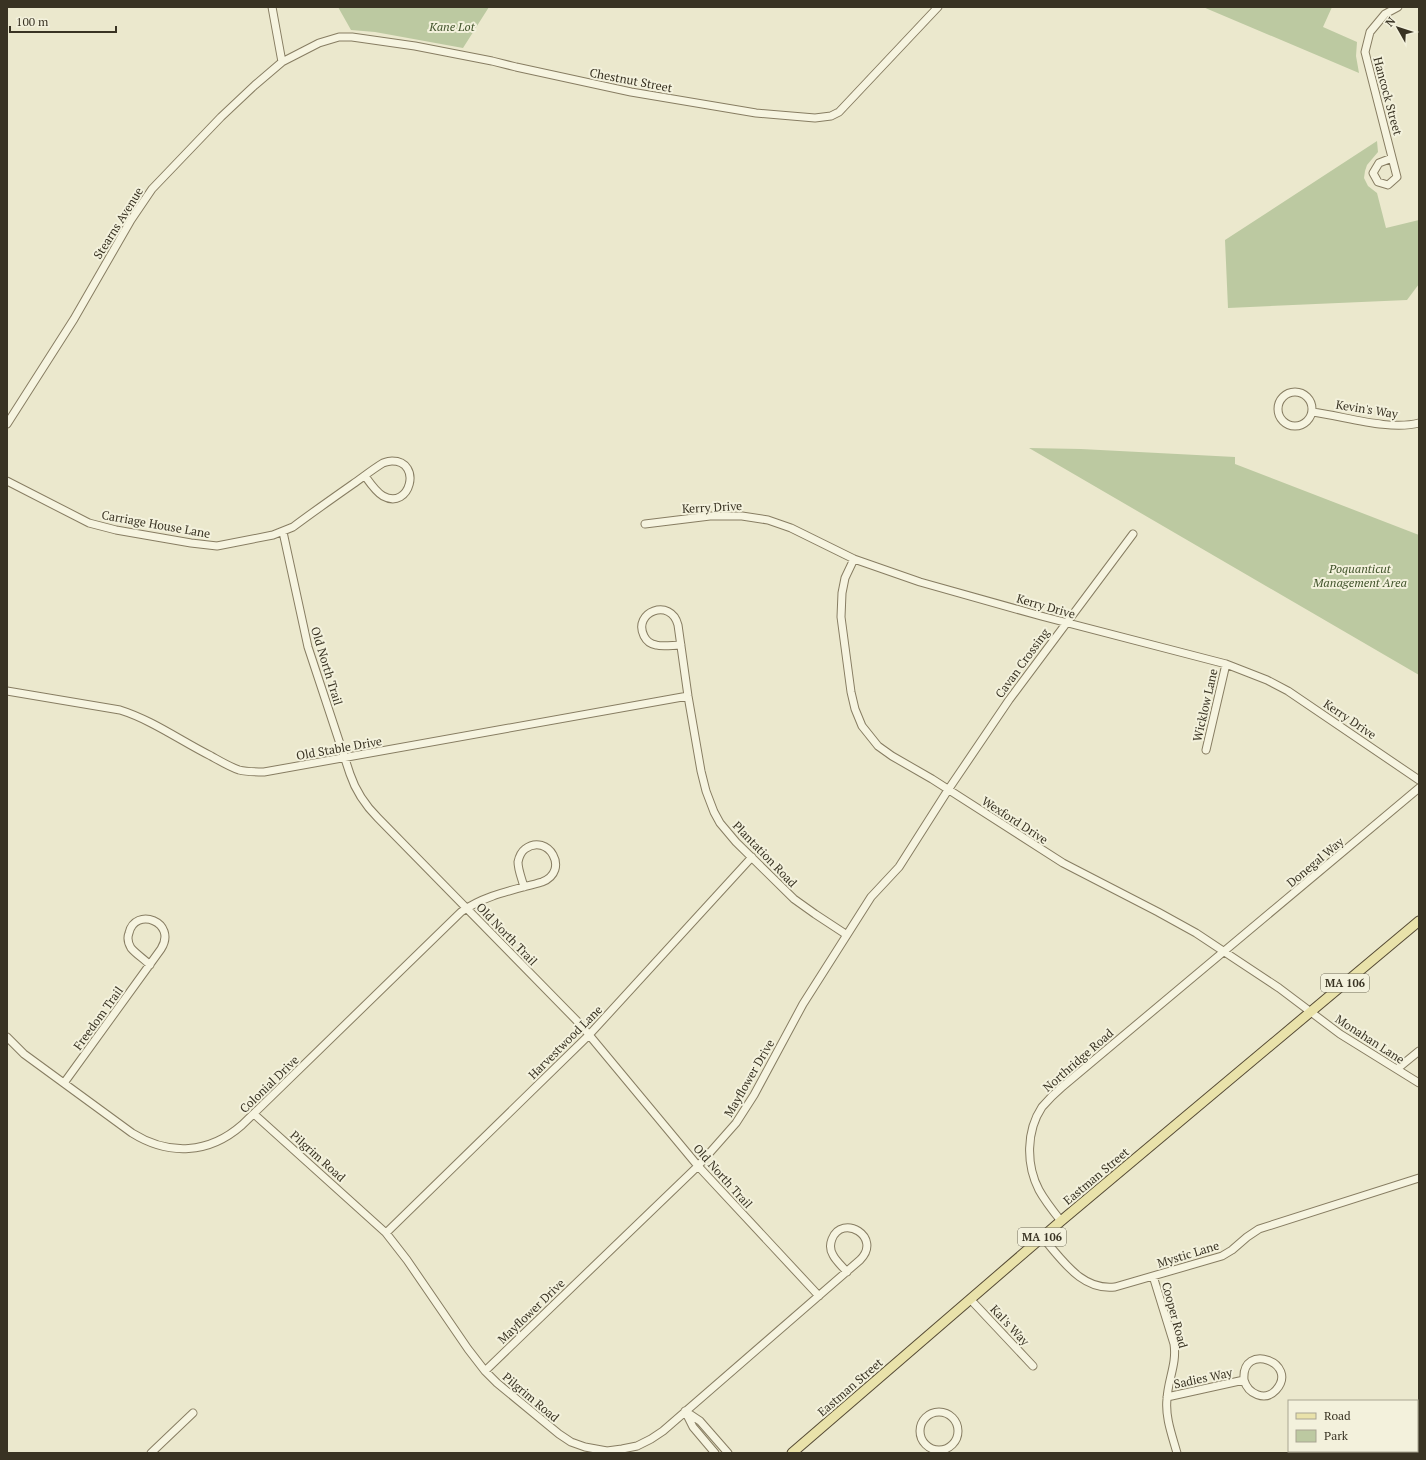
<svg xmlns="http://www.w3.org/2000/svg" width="1426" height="1460" font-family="'PT Serif',serif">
<rect width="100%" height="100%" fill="#ebe8cd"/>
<path fill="#bcc9a1" d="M338 7H489L463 48 375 32 351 30Z
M1203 7H1332L1323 27 1357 42 1356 56 1359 73Z
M1377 141 1378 152 1367 165 1365 171 1364 178 1368 186 1377 193 1386 228 1419 220V284L1407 300 1228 308 1225 240Z
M1029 448 1081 449 1235 457V464L1419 535V675Z"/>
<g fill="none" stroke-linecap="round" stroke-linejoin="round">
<g stroke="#877d62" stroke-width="9">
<path id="minor" d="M272 7 282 62
M1392 158 1379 163 1373 173 1378 182 1388 185 1397 177 1365 52 1370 32 1385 14 1398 7
M1278 409a17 17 0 1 1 34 0a17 17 0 1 1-34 0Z
M1312 412C1344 416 1389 431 1419 423
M7 424 74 319 131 220 152 189 221 117 255 85 282 62 319 43 339 37H352L415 46 492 61 516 67 631 92 756 113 815 118 831 116 839 112 938 7
M7 481 89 523 116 530 191 543 217 546 273 535 293 527C313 512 333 498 353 484 363 477 373 469 383 463 386 462 389 461 392 461 423 461 410 511 383 496 376 492 370 483 365 476
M645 524 710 516H742L768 520 791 528 854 559 920 582 1041 616 1226 664 1267 680 1288 691 1419 780
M283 532 308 647 350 774C356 792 365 805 378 818L580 1024 698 1166 819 1296
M854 559 845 578 842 593 841 617 851 692 855 709 862 726 878 746 892 756 932 779 1063 863 1158 912 1196 933 1279 988 1340 1034 1419 1083
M681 645C673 645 663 647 656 645 650 644 646 640 644 636 632 612 671 597 678 625L688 696 701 771 706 791 714 812 720 823 736 842 794 899 815 914 847 935
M7 691 120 710C152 720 181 741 211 756 220 761 230 767 239 770 247 772 256 772 264 772L688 696
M1206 750 1226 664
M7 1037 24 1054 132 1133C169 1156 209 1154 242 1125L461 912C485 895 514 890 542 882 571 871 548 832 525 849 521 852 519 857 518 862 518 870 522 879 524 887
M1397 1069 1419 1051
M64 1083 161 949C178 922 135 906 129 933 127 938 128 943 131 948 136 954 144 959 150 965
M254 1114 386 1233 407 1260 468 1349 485 1371 497 1383 559 1434 571 1442 585 1447 607 1451 622 1449 637 1446 651 1439 663 1431 860 1260C883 1237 842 1213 832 1239 830 1244 830 1250 833 1255 836 1261 842 1266 847 1272
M1061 1221C1053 1211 1045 1201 1039 1190 1026 1165 1026 1131 1042 1107 1048 1100 1055 1093 1062 1087L1419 788
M386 1233 589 1035 752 857
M1042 1237C1062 1259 1081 1291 1115 1287L1222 1256 1232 1250 1247 1237 1259 1229 1419 1178
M1153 1276 1174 1344C1177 1364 1168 1379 1167 1399 1165 1417 1172 1435 1177 1453
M970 1299 1033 1366
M485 1371 698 1166 736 1123 754 1095 803 1004 871 897 899 867 948 790 1009 700 1133 534
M1167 1397 1244 1380C1241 1341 1300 1363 1276 1390 1265 1402 1248 1394 1244 1380
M685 1411 700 1421 728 1453
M685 1411 693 1427 715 1453
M920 1431a19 19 0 1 1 38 0a19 19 0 1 1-38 0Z
M151 1453 193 1413"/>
</g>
<g stroke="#564b35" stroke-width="11">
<path id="major" d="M792 1453 1061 1221 1419 921"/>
</g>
<use href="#minor" stroke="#f6f4e0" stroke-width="7"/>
<use href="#major" stroke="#e9e2aa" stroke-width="9"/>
</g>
<g text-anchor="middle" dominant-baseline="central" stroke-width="4" stroke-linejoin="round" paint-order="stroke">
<g fill="#f3f1dc" stroke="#716c5a" stroke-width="1">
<rect x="1321" y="974" width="48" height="18" rx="3"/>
<rect x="1018" y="1228" width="48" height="18" rx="3"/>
</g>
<g font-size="11" font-weight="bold" fill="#393323">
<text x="1345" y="983">MA 106</text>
<text x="1042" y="1237">MA 106</text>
</g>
<g font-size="12" font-style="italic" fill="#42542c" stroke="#f3f1dc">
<text x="452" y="26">Kane Lot</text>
<text x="1360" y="568">Poquanticut<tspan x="1360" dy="14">Management Area</tspan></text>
</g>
<g font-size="12" fill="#393323" stroke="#f3f1dc">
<text transform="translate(631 80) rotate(11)">Chestnut Street</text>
<text transform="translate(1388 96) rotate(75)">Hancock Street</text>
<text transform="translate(118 223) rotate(-58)">Stearns Avenue</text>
<text transform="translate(1367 409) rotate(9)">Kevin's Way</text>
<text transform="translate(712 507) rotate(-3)">Kerry Drive</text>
<text transform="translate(156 524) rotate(10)">Carriage House Lane</text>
<text transform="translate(1046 606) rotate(16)">Kerry Drive</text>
<text transform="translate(1022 663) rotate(-54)">Cavan Crossing</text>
<text transform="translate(327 666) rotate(73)">Old North Trail</text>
<text transform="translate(1205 705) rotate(-77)">Wicklow Lane</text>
<text transform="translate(1350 719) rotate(34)">Kerry Drive</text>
<text transform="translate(339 748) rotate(-10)">Old Stable Drive</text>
<text transform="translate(1015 820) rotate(33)">Wexford Drive</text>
<text transform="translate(765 854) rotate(46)">Plantation Road</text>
<text transform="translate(1315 862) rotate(-40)">Donegal Way</text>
<text transform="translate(507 934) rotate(46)">Old North Trail</text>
<text transform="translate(98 1018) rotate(-54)">Freedom Trail</text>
<text transform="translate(1370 1039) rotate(33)">Monahan Lane</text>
<text transform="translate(565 1042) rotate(-45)">Harvestwood Lane</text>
<text transform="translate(1078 1060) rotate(-41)">Northridge Road</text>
<text transform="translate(749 1078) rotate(-60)">Mayflower Drive</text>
<text transform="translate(269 1084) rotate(-44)">Colonial Drive</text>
<text transform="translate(318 1156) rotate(42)">Pilgrim Road</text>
<text transform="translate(723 1176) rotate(48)">Old North Trail</text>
<text transform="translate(1096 1176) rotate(-40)">Eastman Street</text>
<text transform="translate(1188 1254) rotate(-17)">Mystic Lane</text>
<text transform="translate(531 1311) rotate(-44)">Mayflower Drive</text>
<text transform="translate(1175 1315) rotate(75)">Cooper Road</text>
<text transform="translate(1010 1325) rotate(47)">Kal's Way</text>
<text transform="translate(1203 1378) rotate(-12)">Sadies Way</text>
<text transform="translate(850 1387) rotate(-41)">Eastman Street</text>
<text transform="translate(531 1397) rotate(40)">Pilgrim Road</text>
</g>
</g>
<rect width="1426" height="1460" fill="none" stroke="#393323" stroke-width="16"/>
<rect x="1288" y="1400" width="130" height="52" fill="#f3f1dc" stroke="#a9a592"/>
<rect x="1296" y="1413" width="20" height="6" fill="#e9e2aa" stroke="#a9a592"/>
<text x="1324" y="1420" font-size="12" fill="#393323">Road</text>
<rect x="1296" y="1430" width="20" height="12" fill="#bcc9a1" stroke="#a9a592"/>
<text x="1324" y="1440" font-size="12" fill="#393323">Park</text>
<g transform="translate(1398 28) rotate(309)" stroke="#f3f1dc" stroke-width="3" paint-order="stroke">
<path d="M0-3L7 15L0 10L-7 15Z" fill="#393323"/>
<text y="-6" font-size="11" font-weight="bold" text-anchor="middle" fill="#393323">N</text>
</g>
<path d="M10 26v6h106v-6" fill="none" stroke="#393323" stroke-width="2"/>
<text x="16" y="26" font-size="12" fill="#393323" stroke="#f3f1dc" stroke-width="3" paint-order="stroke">100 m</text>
</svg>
